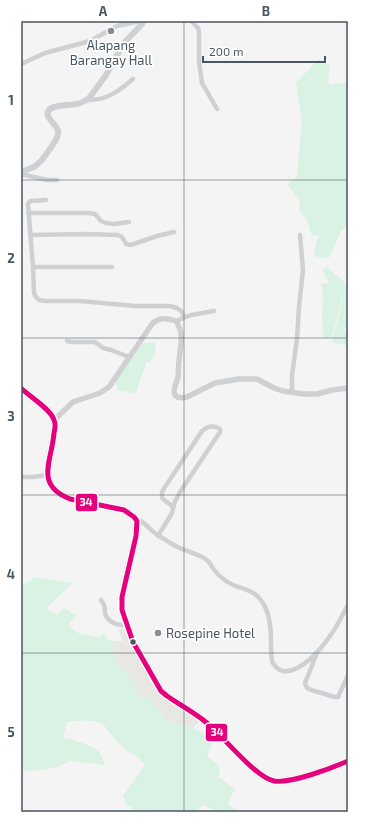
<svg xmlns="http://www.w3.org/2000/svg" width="369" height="833" font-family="'Exo 2',sans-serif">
<rect width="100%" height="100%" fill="#f4f4f4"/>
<path fill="#e8e7e3" d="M126 627 150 680 200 720 193 728 166 720 158 707 148 697 143 700 137 694 136 688 112 653 114 641H123L118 630Z"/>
<path fill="#d9f2e3" d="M319 59 330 66 328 82 330 85 348 82V228H346L341 231 329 258H323L314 256 318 235 312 236 306 218 299 211 300 200 287 185 297 177 302 121 296 83Z
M327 267 344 282 348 288V319L344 332 348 333V346L332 342 343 299 328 283 329 281 326 277 322 270Z
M328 283 342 299 332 337 323 338 322 316 323 294 321 284Z
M153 342 156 345 155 353 151 361 146 363 136 392 133 393 116 390 118 387 115 384 124 367 144 343Z
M33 577 73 583 46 608 57 615 64 608 76 616 68 625 78 633 99 638 104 633 107 640 114 641 112 653 134 683 136 688 137 694 143 700 148 697 158 707 166 720 193 728 204 733 213 741 207 756 220 767 219 777 236 790 232 794 228 804 239 812H226L223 809 218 812 204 805 198 809 200 812H137L126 804 123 796 145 765C138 755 135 756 126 750 121 746 115 740 111 734 106 729 106 725 98 722 91 720 74 721 67 722L63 738C71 739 92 745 98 751 102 755 103 761 105 765L70 761 55 768 30 771 21 769V583L23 584 31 581Z"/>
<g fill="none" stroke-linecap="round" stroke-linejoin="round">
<path stroke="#ced0d2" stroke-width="4.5" d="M191 21 198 28 199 32V62L202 83 217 109
M21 64 45 53 90 41 117 26 140 21
M87 100C106 101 119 91 133 79
M21 174 47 180H57
M46 200 30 201 28 204 33 267 34 293 36 297 39 300 45 301H80L135 306H170L177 308 181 311 184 317
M28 213H89L95 214 101 221 106 223 114 224 129 222
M31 235 87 234 118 235 122 237 126 244 131 245 157 236 174 232
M33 267H112
M176 321 191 315 214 311
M67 341 72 342H95L103 348 111 350 129 357
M292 392V375L297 339 299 307 303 270 300 235
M21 477H33L48 475
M136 518C145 522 151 531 159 536 166 540 173 545 180 548 190 553 200 554 208 561 211 564 212 568 215 571 218 575 222 578 226 581 237 589 252 588 260 599 270 611 271 628 271 643 271 649 271 655 272 661 273 665 278 670 283 671 300 674 321 649 330 636 337 627 342 615 348 605
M158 536 172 513 175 501 182 489 220 432V429C214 425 208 426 202 431L163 490 162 493V498L173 507
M101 600C106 607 104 606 105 613 107 622 119 627 127 624
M317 653 305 683 307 688 311 690 335 697H338L348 675"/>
<path stroke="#ced0d2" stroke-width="5.5" d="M54 420 73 402 100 393 109 387 152 324C159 317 167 318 176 321 185 335 180 346 179 361 178 366 179 372 178 377 177 382 172 390 175 395 178 399 183 398 187 397L215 383 239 379H257L274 388 283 391 303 394H317L332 390 348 388"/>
<path stroke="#ced0d4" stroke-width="6" d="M21 172 34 167 42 160C46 154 60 138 58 131 57 124 43 117 49 110 54 104 72 106 80 103 83 102 87 100 90 97L106 75 124 43 142 24 143 21"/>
<path stroke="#c4c9cd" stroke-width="8" d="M21 388C30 397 51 409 54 420 56 424 55 429 54 433 52 461 34 485 70 499L124 510 134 517 137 521 136 536 122 597V610L133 642 161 691 167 696C180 705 195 713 207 723 224 737 255 777 274 781 290 784 332 768 348 761"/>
<g stroke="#fff" stroke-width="8">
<path id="bus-1" d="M21 388C30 397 51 409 54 420 56 424 55 429 54 433 52 461 34 485 70 499L124 510 134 517 137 521 136 536 122 597V610L133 642 161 691 167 696C180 705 195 713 207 723 224 737 255 777 274 781 290 784 332 768 348 761"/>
</g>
<use href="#bus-1" stroke="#e5007d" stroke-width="5"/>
</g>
<path fill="none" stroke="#4a5661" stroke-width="1" stroke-opacity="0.55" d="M184 21V812M21 180H348M21 338H348M21 495H348M21 653H348"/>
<g fill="#868d94" stroke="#fff" stroke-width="1.5">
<circle cx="111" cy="31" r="4"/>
<circle cx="158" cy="633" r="4"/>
</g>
<circle fill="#4a5661" stroke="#fff" stroke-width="1.5" cx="133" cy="642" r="3.5"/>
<g text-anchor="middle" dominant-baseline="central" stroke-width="3.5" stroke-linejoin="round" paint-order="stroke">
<g font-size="13" fill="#4a5661" stroke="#fff">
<text x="111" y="45">Alapang<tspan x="111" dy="15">Barangay Hall</tspan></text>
<text x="166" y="633" text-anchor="start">Rosepine Hotel</text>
</g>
</g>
<g stroke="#fff" stroke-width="1.5">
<rect x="75" y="493" width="23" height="19" rx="4" fill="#e5007d"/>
<rect x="205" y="723" width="23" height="19" rx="4" fill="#e5007d"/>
</g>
<g font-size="11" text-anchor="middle" font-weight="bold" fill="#fff">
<text x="86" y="506">34</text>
<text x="217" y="736">34</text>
</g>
<rect width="369" height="833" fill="none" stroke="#ffffff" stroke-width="44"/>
<path d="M203 56v6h122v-6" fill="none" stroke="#4a5661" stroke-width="2"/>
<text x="209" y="56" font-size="12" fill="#4a5661" stroke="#ffffff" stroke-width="3" paint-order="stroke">200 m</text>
<rect x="22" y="22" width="325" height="789" fill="none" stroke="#4a5661" stroke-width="1.5"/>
<g font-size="13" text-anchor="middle" font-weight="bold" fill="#4a5661">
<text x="103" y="16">A</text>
<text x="266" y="16">B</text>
<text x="11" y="105">1</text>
<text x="11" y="263">2</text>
<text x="11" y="421">3</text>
<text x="11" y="579">4</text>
<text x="11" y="737">5</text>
</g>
</svg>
